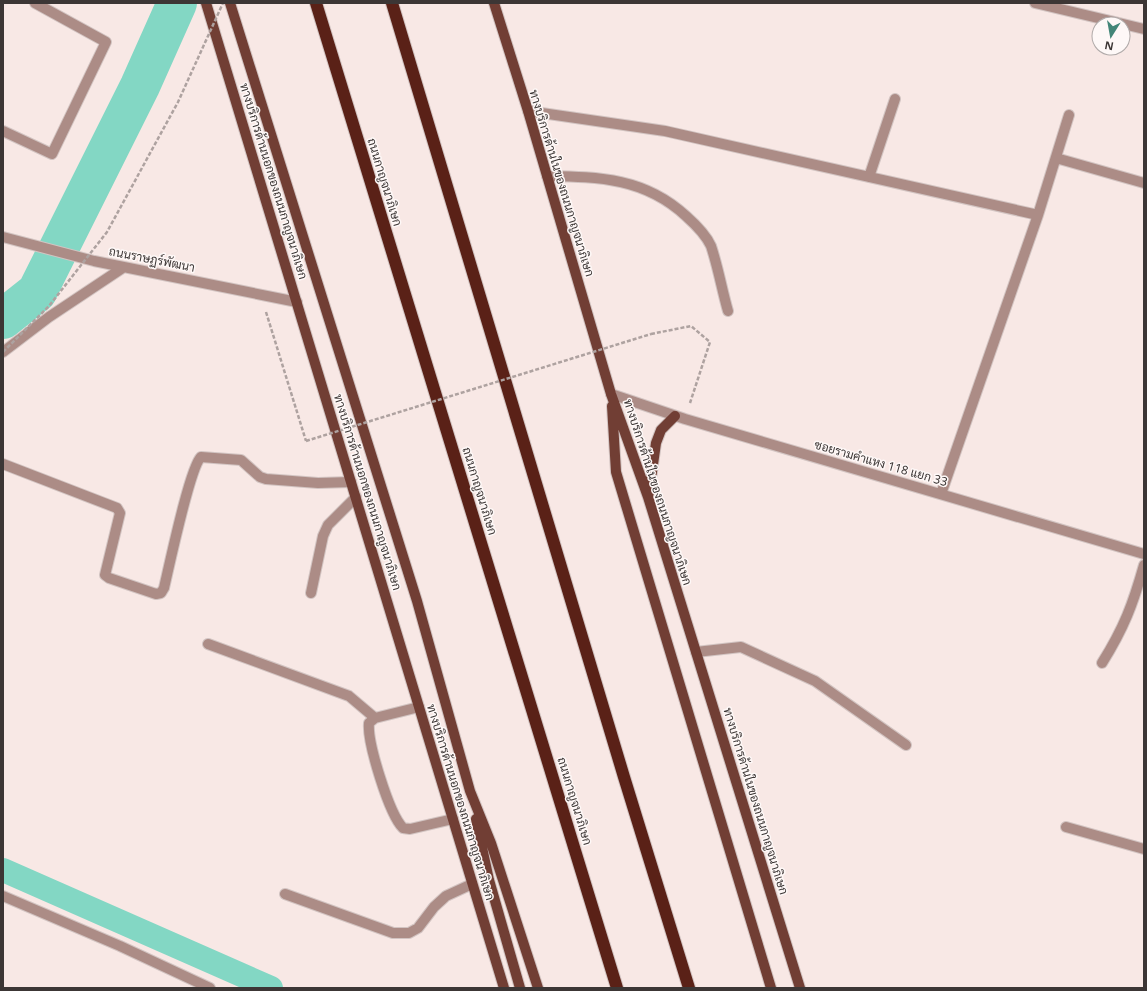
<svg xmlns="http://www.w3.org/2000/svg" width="1147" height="991" font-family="'Noto Sans',Sarabun,sans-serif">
<rect width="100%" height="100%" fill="#f8e8e5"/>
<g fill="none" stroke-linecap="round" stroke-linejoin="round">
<path stroke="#83d7c4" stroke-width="24" d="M3 870 271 988"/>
<path stroke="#83d7c4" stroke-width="40" d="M3 319 37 292 140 86 177 3"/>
<g stroke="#d2c4c2" stroke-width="12">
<path id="minor" d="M1035 3 1144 29
M528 111 665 131 1038 215
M3 131 52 154 106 42 35 3
M1056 158 1144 183
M547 176C600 177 645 178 686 216 695 224 706 235 711 246 718 267 722 290 728 311
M869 177 895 99
M3 237 94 261 297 302
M3 352 49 317 124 267
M611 394 685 419 1144 554
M3 464 117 508 120 513 105 575 109 578 156 594 161 593 164 588C169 567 190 467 201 457L241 460 260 477 266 479 318 483 351 482
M941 494 1038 215 1069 115
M311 593 323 536 328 525 356 497
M208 644 349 696 375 718
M696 652 741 647 815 681 906 745
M1102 663C1124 628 1133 604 1144 565
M419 707 375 718 369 723C367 742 389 814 403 828L410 829 453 819
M1066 827 1144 849
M285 894 393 933H409L418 928 434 907 446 896 472 884
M3 896 120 946 210 988"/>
</g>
<g stroke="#d2c4c2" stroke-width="12">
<path id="major" d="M206 3 504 988
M230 3 417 601 470 791 491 843 538 988
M494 3 528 111 611 394 648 497 800 988
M612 406 616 472 771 988
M649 493 656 443 661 430 675 416
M476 819 489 880 520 988"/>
</g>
<g stroke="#d2c4c2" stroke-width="14">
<path id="highway" d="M316 3 617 988
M392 3 624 777 689 988"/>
</g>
<path stroke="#aea2a0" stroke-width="2.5" stroke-dasharray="4 2" stroke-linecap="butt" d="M266 312 306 441
M651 334 691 326 710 342 690 403"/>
<use href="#minor" stroke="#ac8c86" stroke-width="10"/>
<use href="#major" stroke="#713e34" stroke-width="10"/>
<use href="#highway" stroke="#5a2117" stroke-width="12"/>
<path stroke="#aea2a0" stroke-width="2.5" stroke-dasharray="4 2" stroke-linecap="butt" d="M3 352 49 306 107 232 178 102 223 3
M306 441 651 334"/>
</g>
<g text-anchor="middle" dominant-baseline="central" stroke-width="3" stroke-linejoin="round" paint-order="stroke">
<g font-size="12" fill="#3c3635" stroke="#fef8f7">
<text transform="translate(274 181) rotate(73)">ทางบริการด้านนอกของถนนกาญจนาภิเษก</text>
<text transform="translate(385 182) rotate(73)">ถนนกาญจนาภิเษก</text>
<text transform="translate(562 183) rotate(73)">ทางบริการด้านในของถนนกาญจนาภิเษก</text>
<text transform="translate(152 259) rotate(11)">ถนนราษฏร์พัฒนา</text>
<text transform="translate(881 463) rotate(16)">ซอยรามคำแหง 118 แยก 33</text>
<text transform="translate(480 491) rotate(73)">ถนนกาญจนาภิเษก</text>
<text transform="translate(368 492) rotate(73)">ทางบริการด้านนอกของถนนกาญจนาภิเษก</text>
<text transform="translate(658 492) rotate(72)">ทางบริการด้านในของถนนกาญจนาภิเษก</text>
<text transform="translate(575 801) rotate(73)">ถนนกาญจนาภิเษก</text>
<text transform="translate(756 801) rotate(73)">ทางบริการด้านในของถนนกาญจนาภิเษก</text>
<text transform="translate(461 802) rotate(73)">ทางบริการด้านนอกของถนนกาญจนาภิเษก</text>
</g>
</g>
<rect width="1147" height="991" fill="none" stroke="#3c3635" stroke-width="8"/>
<g transform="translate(1111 36) rotate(191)"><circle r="19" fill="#fef8f7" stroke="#b0aaa9"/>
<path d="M0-3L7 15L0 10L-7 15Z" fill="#438678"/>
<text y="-6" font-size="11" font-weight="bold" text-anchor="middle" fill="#3c3635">N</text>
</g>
</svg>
